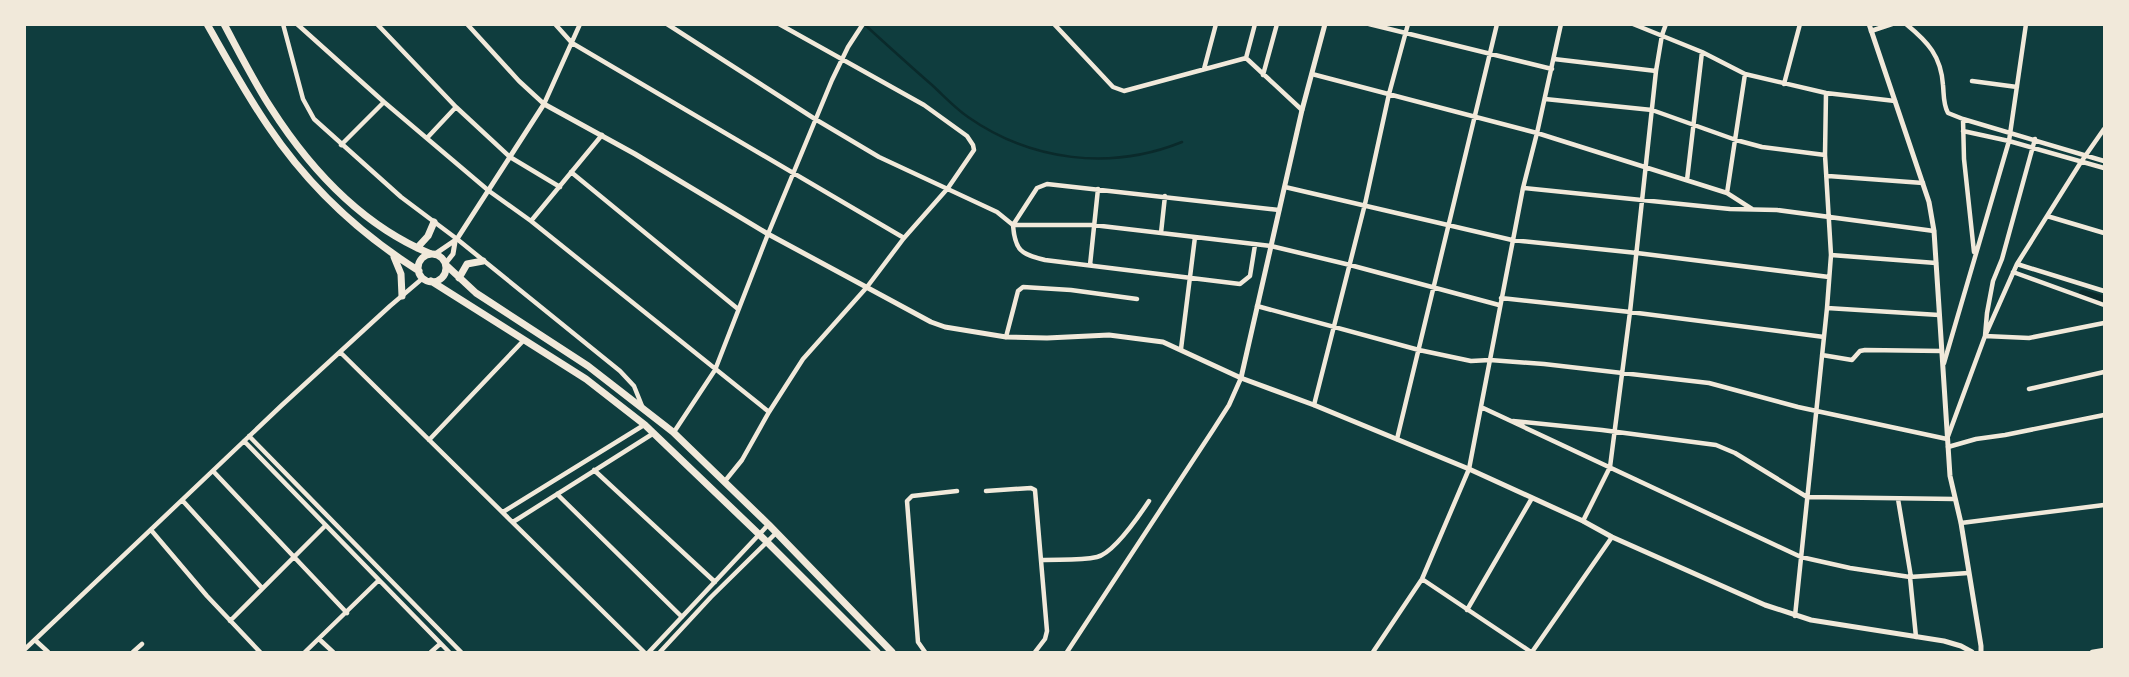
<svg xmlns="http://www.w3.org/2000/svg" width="2129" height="677" font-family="'Varela Round',sans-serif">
<rect width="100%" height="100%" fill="#0f3d3e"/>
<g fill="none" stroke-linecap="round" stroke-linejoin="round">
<path stroke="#0a2a2b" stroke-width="2.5" d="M864 24C887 45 909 65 932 85 944 96 955 108 968 117 1031 161 1110 171 1182 142"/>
<path stroke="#0a2a2b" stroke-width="9" d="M2083 294 2104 300"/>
<path stroke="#f1e9da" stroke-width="4.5" d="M283 24 303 99 314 119 401 197 457 239 620 371 634 386 642 406
M297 24 384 102 489 191 531 221 769 412
M377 24 456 107 510 157 560 187
M467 24 519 81 544 104 580 24
M555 24 572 43 904 238
M667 24 815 119 879 157 997 212 1013 225C1015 251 1021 254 1045 260L1240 284 1250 276 1255 245
M1054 24 1113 87 1124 91 1246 58
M1255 24 1246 58 1302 110
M1369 24 1552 69
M1633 24 1702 52 1745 74 1826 93 1895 101
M1906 24C1928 42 1941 56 1943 85 1944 95 1943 104 1948 113L1963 119 2104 161
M1871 31 1892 24
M1554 59 1656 71
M1204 69 1216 24
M1312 74 1537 133 1727 193 1752 209
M1263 75 1277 24
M1972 81 2017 87
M1784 84 1800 24
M1545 99 1652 110 1736 140 1762 147 1825 155
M1963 119 1964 159 1974 252
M1963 131 2009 141 2104 168
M427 138 456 107
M2035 139 2002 259 1993 281 1987 313 1985 336 2029 338 2104 323
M341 145 384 102
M571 172 738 309
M1828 176 1923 183
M1687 180 1702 52
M1285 187 1512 240 1637 253 1829 277
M1523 188 1730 209 1777 210 1934 231
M1727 193 1745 74
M2047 216 2104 233
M531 221 602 135
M1161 233 1165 196
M1195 237 1093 225H1013L1037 188 1047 184 1279 210
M1831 255 1936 263
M2017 264 2104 291
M1090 265 1098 189
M2013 272 2104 305
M1501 298 1630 312 1824 337
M1257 306 1419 350 1471 361 1490 360 1544 364 1709 383 1798 407 1947 439 1985 336 2017 264 2081 162 2104 129
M1827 308 1939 315
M1006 337 1018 291 1023 287 1071 290 1137 299
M1181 349 1195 237 1271 246 1350 265 1499 305
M340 352 644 652
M1822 355 1852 360 1860 351 1865 350 1942 351
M1944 363 2009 141 2026 24
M2029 389 2104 372
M1314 405 1365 204 1389 94 1408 24
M1481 407 1801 557 1850 568 1910 577 1968 573
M1513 421 1602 430 1716 445 1735 453 1807 497 1955 499
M674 432 715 370 768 234 832 80 848 47 863 24
M249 436 461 652
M1397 439 1497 24
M429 440 524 340
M244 441 449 652
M1948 447 1976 439 2005 435 2104 415
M594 470 715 582
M213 471 347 613
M725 481 742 460 769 412 803 359 867 287 904 238 948 188 974 150 973 145 967 136 924 105 779 24
M986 491 1031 488 1035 490 1047 631 1045 639 1035 652
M557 494 682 617
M1898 499 1911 577
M182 500 262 588
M503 512 644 425
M1583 521 1610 467 1630 312 1656 71 1662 35 1666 24
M513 522 654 433
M1961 523 2104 505
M151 530 207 596 260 652
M1041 560C1059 559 1079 561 1097 557 1114 553 1139 516 1149 501
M1910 577 1916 637
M1422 579 1531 652
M1467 610 1532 498
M1795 616 1827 308 1831 255 1825 155 1826 93
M230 621 325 526
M319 639 333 652
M35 640 48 652
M24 650 281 406 390 306 423 278
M133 652 142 644
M305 652 379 580
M431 652 440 644
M649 652 768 525
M660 652 711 597 776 533
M925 652 918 642 907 501 912 496 957 491
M1067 652 1213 430 1229 405 1241 378
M1373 652 1422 579 1469 469 1523 188 1537 133 1561 24
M1532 652 1612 537
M2092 652 2104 650"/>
<path stroke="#f1e9da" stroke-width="5" d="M1869 24 1929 202 1934 231 1950 476 1961 523 1981 646V652
M435 254 457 239 544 104 635 154 768 234 931 322 945 327 1006 337 1047 338 1109 335 1163 342 1241 378 1314 405 1469 469 1583 521 1612 537 1765 605 1811 620 1944 641 1961 646 1972 652
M445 264 453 254 455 242
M1241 378 1302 110 1325 24"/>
<path stroke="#f1e9da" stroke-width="7" d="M207 24C227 59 246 94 268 126 307 184 360 234 419 271
M224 24C239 52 254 82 271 108 310 169 363 226 431 254
M417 248 428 236 434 222
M418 268a14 14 0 1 1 28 0a14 14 0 1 1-28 0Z
M394 257 401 274 402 296
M446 265 476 293 588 366 673 432 769 525 892 652
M459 278 467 264 483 261
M431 281 586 379 645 425 766 541 877 652"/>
</g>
<rect width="2129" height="677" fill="none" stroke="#f1e9da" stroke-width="52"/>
</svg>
